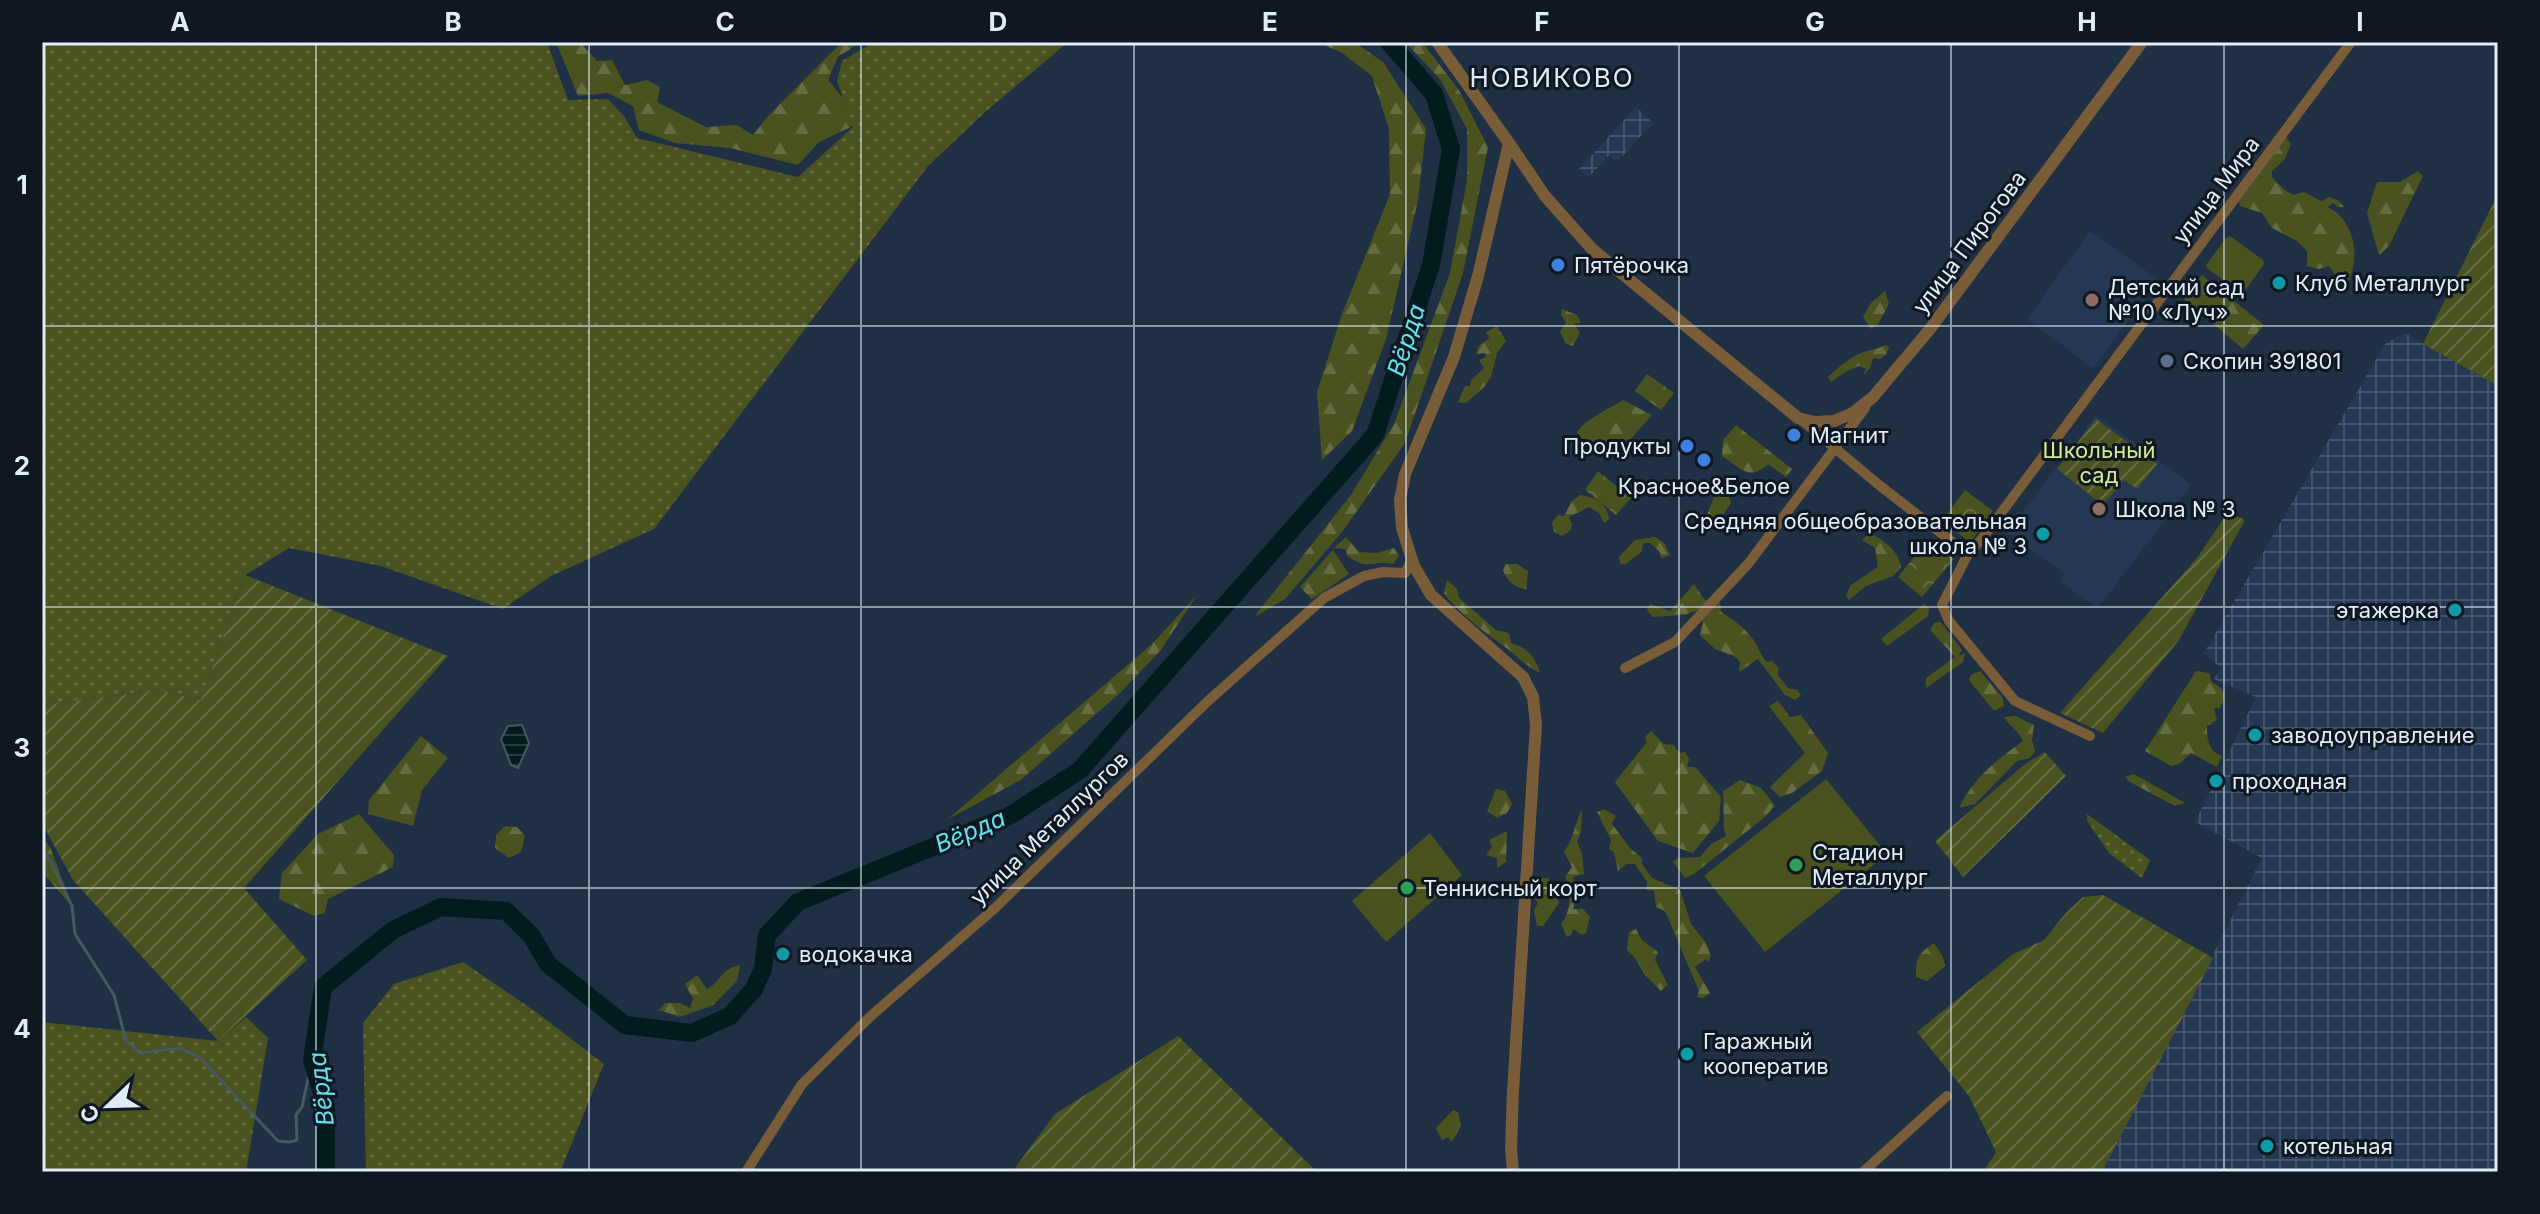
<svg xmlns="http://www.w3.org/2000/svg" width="2540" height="1214" font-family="Inter,sans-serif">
<defs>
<pattern id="industrial-grid" width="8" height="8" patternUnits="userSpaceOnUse" patternTransform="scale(2)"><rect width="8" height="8" fill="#243853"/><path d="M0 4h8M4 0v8" fill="none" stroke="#44556d"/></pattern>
<pattern id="grass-dots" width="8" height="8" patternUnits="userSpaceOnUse" patternTransform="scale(2)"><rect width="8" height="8" fill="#4a531f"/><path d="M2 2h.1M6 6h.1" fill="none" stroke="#646c40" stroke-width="1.8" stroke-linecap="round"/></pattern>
<pattern id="forest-firs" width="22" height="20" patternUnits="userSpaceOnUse" patternTransform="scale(2)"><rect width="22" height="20" fill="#4a531f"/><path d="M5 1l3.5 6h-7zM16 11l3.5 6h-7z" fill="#646c40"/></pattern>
<pattern id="park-crowns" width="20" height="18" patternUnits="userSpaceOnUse" patternTransform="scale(2)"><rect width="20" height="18" fill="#4a531f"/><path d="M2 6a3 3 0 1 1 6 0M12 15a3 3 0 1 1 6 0" fill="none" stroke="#646c40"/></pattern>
<pattern id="garden-furrows" width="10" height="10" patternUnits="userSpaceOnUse" patternTransform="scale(2)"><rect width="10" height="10" fill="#4a531f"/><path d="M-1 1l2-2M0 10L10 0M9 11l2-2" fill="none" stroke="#646c40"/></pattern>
<pattern id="water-rules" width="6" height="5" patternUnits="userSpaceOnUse" patternTransform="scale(2)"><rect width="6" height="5" fill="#021b1d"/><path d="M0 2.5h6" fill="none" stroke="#273c3f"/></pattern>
</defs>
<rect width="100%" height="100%" fill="#1f2f44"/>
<path fill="#243853" d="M2090 231 2159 280 2093 368 2027 319Z
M2096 415 2192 485 2097 609 2060 581 2064 573 2007 533Z"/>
<path fill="url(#industrial-grid)" d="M1636 107 1653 123 1617 162 1609 155 1588 178 1579 169Z
M2405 333 2498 386V1172H2102L2262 858 2195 822 2256 697 2214 679 2221 668 2204 653 2385 344Z"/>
<path fill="url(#grass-dots)" d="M42 42H547L568 100 608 99 624 116 637 138 798 177 853 127 837 81 842 61 874 42H1068L983 114 928 166 654 529 551 576 503 609 381 566 289 548 245 575 201 700 159 690 42 705Z
M2087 814 2150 860 2142 878 2110 854 2087 821Z
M463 962 536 1012 604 1064 560 1172H366L363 1023 394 984Z
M246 1017 268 1038 246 1172H42V1022L218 1041Z"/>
<path fill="url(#forest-firs)" d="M556 42H580L597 61 612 60 625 85 647 80 660 87 657 102 706 127 737 125 753 135 768 116 842 42H861L838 57 828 80 843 98 853 126 819 142 798 165 730 148 675 143 639 130 633 106 608 93 578 96Z
M1316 42H1354L1383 62 1426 129 1418 200 1386 339 1352 431 1322 460 1317 392 1342 314 1390 194 1389 129 1372 76 1341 52Z
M1405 42H1422L1459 90 1488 147 1463 273 1405 443 1342 532 1285 599 1254 617 1351 495 1394 424 1450 273 1467 180V129L1440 79Z
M2286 137 2291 144 2285 159 2272 171V178L2286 191 2294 195 2304 192 2321 201 2329 197 2338 200 2344 207H2338L2333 203 2328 207C2355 222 2360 254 2349 281L2340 282 2329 266 2319 269 2307 266V251L2297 241 2272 228 2262 213 2240 206 2239 201Z
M2418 171 2423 176 2389 246 2379 255 2367 213 2377 182H2400Z
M2202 275 2264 325 2243 349 2184 299Z
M1885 291 1889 304 1878 324 1871 329 1863 317 1870 304Z
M1562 309 1577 315 1581 323 1574 324 1580 333 1573 346 1566 344 1560 332 1566 322 1561 315Z
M1497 326 1506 341 1497 353 1491 377 1484 387 1466 403 1458 402 1465 386H1470L1471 380 1484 368 1479 360 1486 357 1485 353 1476 354 1479 346 1488 339 1489 336 1485 333Z
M1885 345 1889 347 1886 355 1880 359 1873 358 1870 368 1863 375 1866 369 1859 366 1845 372 1831 382 1828 377C1839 367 1852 355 1867 351 1874 349 1878 349 1885 345Z
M1623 400 1652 415 1621 450 1602 453 1585 443 1577 432C1588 417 1608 410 1623 400Z
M1736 425 1792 469 1786 477 1768 464C1749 482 1741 468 1722 456L1723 440Z
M1725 488 1731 503 1711 532H1699L1700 513 1707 515 1715 494Z
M1580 495C1595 497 1607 503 1609 519L1604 523 1599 513 1589 507 1569 517 1572 525 1570 531 1562 536 1554 532 1552 522 1558 515 1564 516 1571 502Z
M1869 533C1883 539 1899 551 1901 567L1893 576 1866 586 1849 600 1846 595 1851 585 1878 567 1875 548 1862 540Z
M1346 537 1359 552 1376 553 1394 548 1399 556 1393 564C1371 559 1371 572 1347 556L1346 549 1334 548Z
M1655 537 1664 543 1670 555 1661 558 1660 552 1650 543H1643L1642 551 1626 564H1620L1619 557 1635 540Z
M1333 550 1349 574 1312 599 1300 587Z
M1506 564H1517L1528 571 1526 589C1515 588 1506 580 1503 570Z
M1447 580 1457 589 1459 598 1496 630 1509 633 1511 643C1527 648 1535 656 1540 673 1527 667 1520 659 1509 650 1485 632 1463 617 1444 594Z
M1694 584 1705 600 1720 603 1721 612C1734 620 1748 630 1756 644 1760 651 1761 656 1767 662L1772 661 1779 669 1777 674 1788 688 1797 690 1801 695 1795 700 1785 695 1758 659 1739 672 1740 662 1734 656 1715 649 1700 635 1703 622 1698 610 1684 615 1653 617 1647 610 1650 604 1670 611Z
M1197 595 1161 650 1121 692 1021 780 948 819 1152 644Z
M1924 604 1929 608 1928 616 1887 646 1881 639Z
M1941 622 1962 650 1958 656 1965 653 1963 662 1926 688V678L1955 657 1930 630 1934 623Z
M1980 671 2003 698 2004 706 1994 711 1969 680 1971 675Z
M2196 671 2209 673 2212 682 2221 688 2225 696 2220 708H2214L2217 720 2207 726C2207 739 2208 751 2222 756L2217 767 2191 753 2179 764 2171 766 2145 751Z
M1778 701 1790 717 1801 715 1828 753 1822 771 1792 793 1780 797 1770 787 1805 753 1769 706Z
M2016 716 2034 725 2032 740 2035 751 2030 758 2017 761 1975 804 1959 808C1973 778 1997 760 2023 741 2019 731 2010 727 2004 717Z
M1651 731 1664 744 1674 745 1679 753 1685 752 1689 759 1687 767H1695L1721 797 1719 821 1693 853 1658 841 1615 782 1647 742 1645 737Z
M421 736 448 758 422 790 413 826 368 814 369 800Z
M2134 774 2185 803 2175 806 2130 782 2125 777Z
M1740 780 1761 788 1775 805 1766 816 1694 874 1685 878 1673 862 1678 858 1700 857 1711 844 1726 836 1724 829 1723 791Z
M1496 789 1505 791 1512 804 1507 813 1497 818 1487 811Z
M1604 809 1616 816 1612 824 1630 848 1642 858V864L1652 878 1680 890 1691 924 1706 943 1711 956 1708 962 1706 959 1695 967 1710 993 1703 998 1697 997 1699 991 1665 911 1656 907 1654 891 1646 890 1647 882 1635 864H1626L1618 871 1614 852 1609 849 1611 840 1597 812Z
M1582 810 1581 832 1577 842 1582 853 1584 874 1573 877 1578 893 1573 909H1583L1590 917 1586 933 1582 935 1573 929 1571 935 1567 937 1561 924C1571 913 1572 888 1565 877L1572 867 1564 852C1574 839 1574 824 1582 810Z
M359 814 394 855 393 867 328 899 325 913 314 916 279 899 282 873 318 834Z
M505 826 517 827 525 836 521 852 509 858 495 848 496 835Z
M1507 831 1506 862 1497 868V858L1486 855 1492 847 1489 840Z
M42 836 51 849 72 906 42 872Z
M1540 878H1549L1547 892H1556L1559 903 1543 926H1537L1534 911 1538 903 1532 895 1539 888 1536 883Z
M1636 929 1642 940 1658 952 1655 960 1668 985 1661 991 1645 975 1635 958 1627 950 1629 932Z
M1934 943 1943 957 1945 966 1927 981 1916 977C1916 957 1918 954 1934 943Z
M740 965 737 981 713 1005 680 1017 659 1010 665 1003H680L690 1008 693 999 685 984 697 975 707 989C723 980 719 970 740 965Z
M1453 1110 1458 1112 1461 1125 1452 1142 1448 1137 1442 1140 1436 1128Z"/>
<path fill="url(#park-crowns)" d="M1647 374 1674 393 1661 410 1635 391Z
M1598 471 1631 498 1616 515 1585 490Z
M1965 490 1993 511 1972 540H1967L1942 521Z
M1929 539 1954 559 1922 597 1898 577Z"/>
<path fill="url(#garden-furrows)" d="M2498 194V386L2423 344Z
M2096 419 2157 464 2137 489 2124 480 2103 505 2057 469Z
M2228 512 2245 520 2179 640 2103 733 2060 713 2197 558Z
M245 575 448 656 244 888 307 960 218 1041 73 880 42 823V705L159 690 201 700Z
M2045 752 2066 776 1963 877 1935 841 2025 764Z
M2103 895 2213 958 2102 1172H1983L1996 1152 1969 1096 1917 1032 2013 954 2044 940 2066 913 2083 897Z
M1178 1036 1317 1172H1012L1055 1114Z"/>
<path fill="#4a531f" d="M2230 236 2263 260 2264 264 2244 292 2240 293 2207 268 2206 265 2226 238Z
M1826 779 1887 854 1765 952 1704 876Z
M1430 833 1462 875 1386 942 1352 901Z"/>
<path fill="url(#water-rules)" stroke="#455a5f" stroke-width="2" d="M522 725 529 743 518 768 511 765 501 739 508 726Z"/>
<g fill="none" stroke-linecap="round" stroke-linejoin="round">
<path stroke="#455a5f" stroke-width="3" d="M42 849 51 862 72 906 75 934 114 995 126 1041 140 1053 181 1048 200 1058 278 1141 289 1142 297 1140 296 1115 302 1107 312 1060"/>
<path stroke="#021b1d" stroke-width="18" d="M326 1172V1107L312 1060 323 987 393 930 441 907 506 911 531 935 548 964 625 1025 692 1033 730 1016 754 989 763 969 767 935 798 902 1011 815 1080 770 1375 435 1431 265 1451 149 1434 94 1389 42"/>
<path stroke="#795c38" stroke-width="10" d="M1799 418 1879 485 1968 554 1942 605 1949 621 2015 701 2090 736
M1968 554 1981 540 2351 42
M1625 668 1675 642 1748 564 1865 408
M746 1172 802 1084 872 1015 995 908 1208 701 1324 598 1364 576 1383 572 1405 573 1412 559
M1863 1172 1947 1096"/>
<path stroke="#795c38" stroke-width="12" d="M1437 42 1509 143 1478 276 1454 357 1405 474 1400 500 1402 528 1414 566 1431 595 1523 677 1533 697 1536 725 1513 1091 1511 1148 1513 1172
M1509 143 1545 196 1592 249 1798 418 1815 422 1834 421 1853 413 1873 397 1930 329 2142 42"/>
</g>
<path fill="none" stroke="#e1ecfa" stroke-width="2" stroke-opacity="0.55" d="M316 42V1172M589 42V1172M861 42V1172M1134 42V1172M1406 42V1172M1679 42V1172M1951 42V1172M2224 42V1172M42 326H2498M42 607H2498M42 888H2498"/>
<g fill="#3f7fe0" stroke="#0f1720" stroke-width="3">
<circle cx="1558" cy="265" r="8"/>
<circle cx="1794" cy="435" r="8"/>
<circle cx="1687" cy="446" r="8"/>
<circle cx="1704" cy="460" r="8"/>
</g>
<g fill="#0f9aa8" stroke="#0f1720" stroke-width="3">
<circle cx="2279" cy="283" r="8"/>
<circle cx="2043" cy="534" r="8"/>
<circle cx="2455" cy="610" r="8"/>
<circle cx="2255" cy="735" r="8"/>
<circle cx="2216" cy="781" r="8"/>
<circle cx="783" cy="954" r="8"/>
<circle cx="1687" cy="1054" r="8"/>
<circle cx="2267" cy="1146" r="8"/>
</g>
<g fill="#8d6e63" stroke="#0f1720" stroke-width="3">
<circle cx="2092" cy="300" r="8"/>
<circle cx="2099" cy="509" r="8"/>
</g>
<circle fill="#5c6f8a" stroke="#0f1720" stroke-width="3" cx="2167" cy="361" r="8"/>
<g fill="#2e9e5b" stroke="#0f1720" stroke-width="3">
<circle cx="1796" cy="865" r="8"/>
<circle cx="1407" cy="888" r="8"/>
</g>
<g text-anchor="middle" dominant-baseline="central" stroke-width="6" stroke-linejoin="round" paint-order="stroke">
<g font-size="22" fill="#e1ecfa" stroke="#0f1720">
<text transform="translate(2216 190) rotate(-53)">улица Мира</text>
<text transform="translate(1969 242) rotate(-53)">улица Пирогова</text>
<text transform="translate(1049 828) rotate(-44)">улица Металлургов</text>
</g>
<g font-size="22" fill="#e1ecfa" stroke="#0f1720" text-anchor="start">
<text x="1574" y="265">Пятёрочка</text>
<text x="2295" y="283">Клуб Металлург</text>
<text x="2108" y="287">Детский сад<tspan x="2108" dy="25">№10 «Луч»</tspan></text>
<text x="2183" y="361">Скопин 391801</text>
<text x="1810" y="435">Магнит</text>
<text x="1671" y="446" text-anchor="end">Продукты</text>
<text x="1704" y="486" text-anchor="middle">Красное&amp;Белое</text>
<text x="2115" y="509">Школа № 3</text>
<text x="2027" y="521" text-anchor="end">Средняя общеобразовательная<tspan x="2027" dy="25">школа № 3</tspan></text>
<text x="2439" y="610" text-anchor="end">этажерка</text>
<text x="2271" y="735">заводоуправление</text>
<text x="2232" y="781">проходная</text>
<text x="1812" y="852">Стадион<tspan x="1812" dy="25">Металлург</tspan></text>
<text x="1423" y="888">Теннисный корт</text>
<text x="799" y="954">водокачка</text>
<text x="1703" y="1041">Гаражный<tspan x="1703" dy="25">кооператив</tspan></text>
<text x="2283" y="1146">котельная</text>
</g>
<g font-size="22" fill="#d6e892" stroke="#0f1720">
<text x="2099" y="450">Школьный<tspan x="2099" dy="25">сад</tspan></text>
</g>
<g font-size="24" font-style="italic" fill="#63e0ec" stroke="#0f1720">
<text transform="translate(1406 340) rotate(-72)">Вёрда</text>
<text transform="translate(970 831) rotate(-23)">Вёрда</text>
<text transform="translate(321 1089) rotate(-97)">Вёрда</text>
</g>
<g font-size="26" letter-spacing="2" fill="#e1ecfa" stroke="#0f1720">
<text x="1552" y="77">НОВИКОВО</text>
</g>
</g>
<rect width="2540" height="1214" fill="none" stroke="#0f1720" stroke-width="88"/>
<g transform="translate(108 1106) rotate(247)" stroke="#0f1720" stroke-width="6" paint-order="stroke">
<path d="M0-6L14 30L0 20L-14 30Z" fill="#e1ecfa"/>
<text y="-12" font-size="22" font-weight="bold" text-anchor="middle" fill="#e1ecfa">С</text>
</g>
<rect x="44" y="44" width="2452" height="1126" fill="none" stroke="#e1ecfa" stroke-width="3"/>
<g font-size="26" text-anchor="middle" font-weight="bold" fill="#e1ecfa">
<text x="180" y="31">A</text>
<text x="453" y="31">B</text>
<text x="725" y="31">C</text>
<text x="998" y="31">D</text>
<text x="1270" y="31">E</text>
<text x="1542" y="31">F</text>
<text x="1815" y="31">G</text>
<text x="2087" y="31">H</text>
<text x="2360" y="31">I</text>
<text x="22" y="194">1</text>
<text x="22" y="475">2</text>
<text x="22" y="757">3</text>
<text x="22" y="1038">4</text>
</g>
</svg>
